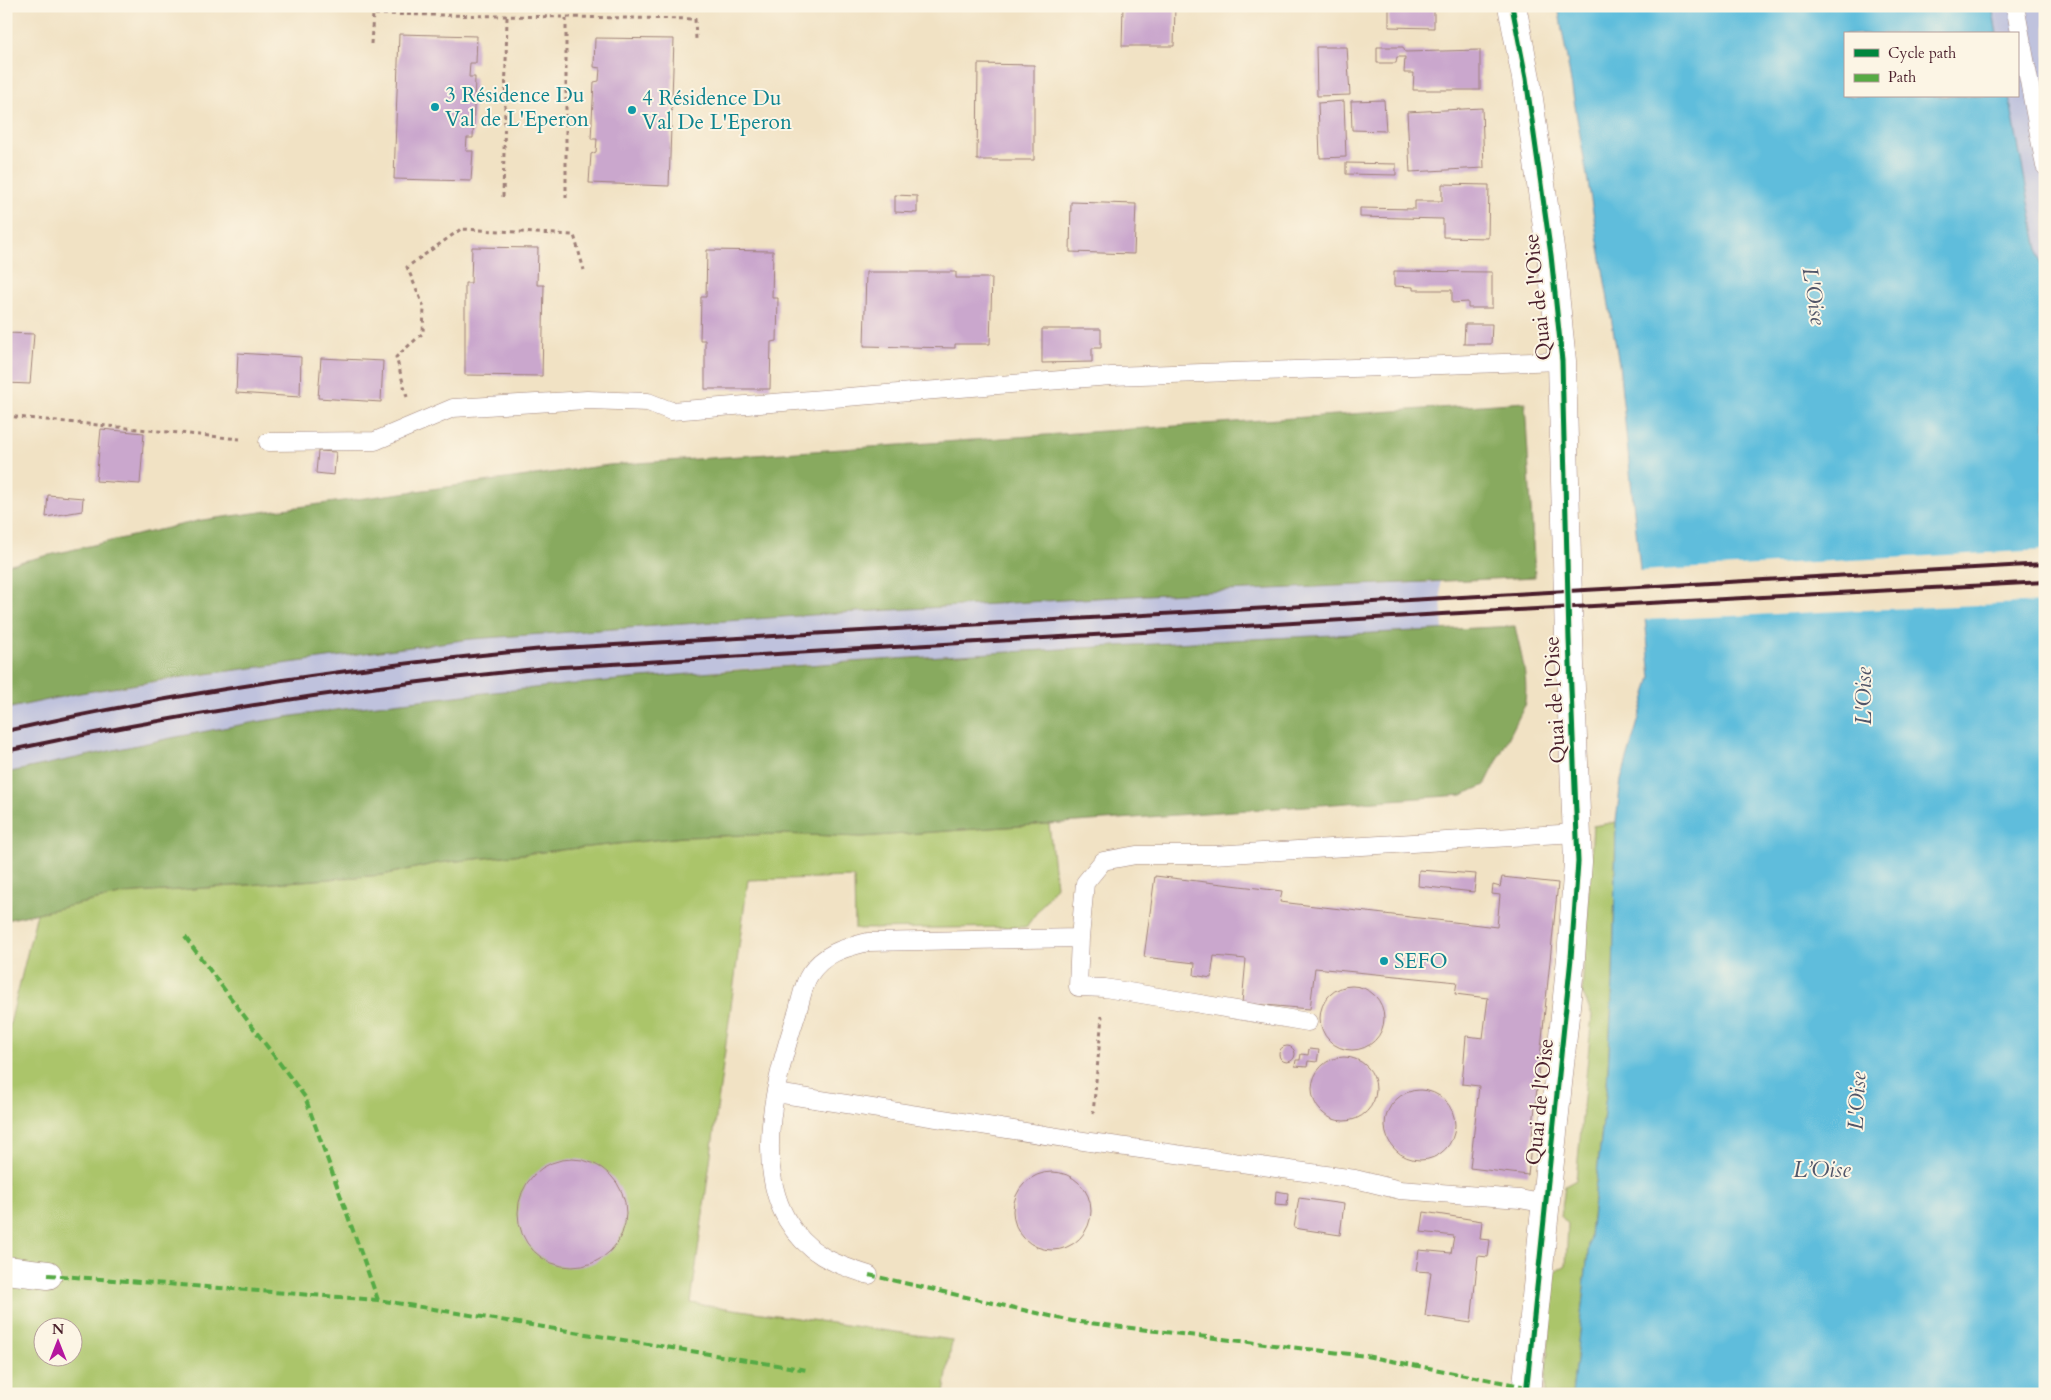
<svg xmlns="http://www.w3.org/2000/svg" width="2051" height="1400" font-family="Cardo,serif">
<rect width="100%" height="100%" fill="#fcf5e5"/>
<filter id="ink" filterUnits="userSpaceOnUse"><feTurbulence type="fractalNoise" baseFrequency=".02" numOctaves="2"/><feDisplacementMap in="SourceGraphic" scale="10" xChannelSelector="R" yChannelSelector="G"/><feConvolveMatrix kernelMatrix="1 2 1 2 8 2 1 2 1" color-interpolation-filters="sRGB"/></filter>
<filter id="wash" filterUnits="userSpaceOnUse"><feTurbulence type="fractalNoise" baseFrequency=".0096" numOctaves="4" result="noise"/><feDisplacementMap in="SourceGraphic" scale="20" xChannelSelector="R" yChannelSelector="G"/><feGaussianBlur stdDeviation="1.12" result="paint"/><feColorMatrix in="noise" values="0 0 0 0 0 0 0 0 0 0 0 0 0 0 0 0 0 1.4 0 .05"/><feComposite in="paint" operator="in"/></filter>
<g filter="url(#wash)">
<rect width="100%" height="100%" fill="#f1e2c4"/>
<path fill="#bfc2dd" d="M1992 6H2045V287L2009 96H2017V34H1997Z
M1440 582 1443 630 903 658 738 669 333 710 196 733 6 773V709L80 693 355 653 471 639 840 613 1182 593Z"/>
<path fill="#abc56b" stroke="#7a724b" fill-rule="evenodd" d="M1616 822 1613 982 1607 1086 1572 1394H1544L1555 1272 1566 1265 1568 1224 1561 1216 1565 1186 1576 1180 1592 1015 1582 992 1593 826Z
M1049 824 1056 886 1026 927 855 929 854 877 748 880 691 1303 952 1340 944 1394H6V1040L37 913 124 894 383 875 438 863 683 837 781 834 862 837ZM42 1328H72V1358H42Z"/>
<path fill="#88aa5f" stroke="#696445" d="M1525 402 1535 577 1182 593 840 613 471 639 176 678 80 693 6 709V565L202 520 609 465Z
M1515 626C1520 653 1530 679 1524 707L1485 785 1462 795 862 837 781 834 683 837 438 863 383 875 124 894 6 920V773C116 750 225 724 336 710 727 661 1121 646 1515 626Z"/>
<path fill="#5ebddc" stroke="#546e84" d="M1558 6H1992L1997 34H1845V96H2009L2045 287V1394H1572L1607 1086 1613 982 1616 822 1621 780 1651 677 1619 364Z"/>
<path fill="#f1e2c4" d="M2045 550V602L1643 620 1638 571Z"/>
<g id="blocks">
<path fill="#caa7cd" d="M1123 6H1175L1174 46H1122Z
M1389 6H1434V28L1389 27Z
M399 34 477 36 476 63H470L469 77H475L473 138H467L466 151H473L471 181 394 179Z
M595 38 674 39 669 186 589 183 591 154 596 152 597 139H591L594 82 599 81 600 68 594 67Z
M1316 47H1347L1350 95 1317 96Z
M1377 47H1403L1405 52 1480 50V90H1413L1414 73H1404L1405 57H1397L1396 63H1377Z
M978 64 1034 65V160H977Z
M1384 100 1386 131 1352 130 1351 101Z
M1344 101 1346 157 1320 158 1318 103Z
M1482 108 1484 168 1410 172 1407 112Z
M1346 163 1396 164V175L1346 174Z
M1442 184 1489 185 1488 238 1443 237V219L1360 217V208L1415 209V201H1442Z
M895 195 917 196V213L895 212Z
M1071 202 1136 204 1134 254 1070 252Z
M472 247 538 248 537 285H544L542 376 465 375V283H471Z
M707 250 773 251 772 298H778L777 341 771 342 770 389H705V340H700L701 297H706Z
M1394 271 1492 272V308H1468V302L1452 303V290H1413V287L1394 286Z
M866 272H956V278H992L990 344H955V348L864 346Z
M1465 324H1492L1491 344H1464Z
M1042 329H1101V348H1092V362L1042 363Z
M6 333 34 334 30 384 6 383Z
M238 353 301 357 300 397 236 393Z
M321 358 383 361 381 402 318 398Z
M101 429 144 433 140 484 96 481Z
M318 451 336 452 334 475 316 473Z
M48 495 83 498 82 511 46 517Z
M1419 870 1476 874 1474 892 1418 886Z
M1155 876 1282 891 1280 902 1497 927 1500 895 1492 894 1493 885 1500 887 1502 877 1558 883 1528 1175 1470 1168 1479 1086 1462 1084 1466 1036 1483 1038 1488 998 1455 994 1457 982 1315 968 1310 1009 1242 1003 1246 959 1214 956 1211 978 1194 975 1195 963 1144 957Z
M1320 1018a32 32 0 1 1 64 0a32 32 0 1 1-64 0Z
M1279 1054a8 8 0 1 1 16 0a8 8 0 1 1-16 0Z
M1309 1049 1319 1050 1317 1062 1308 1061 1307 1067 1295 1066 1296 1060H1300L1301 1054 1308 1055Z
M6 1053 11 1054 7 1081H6Z
M1312 1089a32 32 0 1 1 64 0a32 32 0 1 1-64 0Z
M1385 1125a35 35 0 1 1 70 0a35 35 0 1 1-70 0Z
M518 1213a54 54 0 1 1 108 0a54 54 0 1 1-108 0Z
M1013 1211a39 39 0 1 1 78 0a39 39 0 1 1-78 0Z
M1276 1191 1288 1193 1287 1206 1275 1205Z
M1299 1198 1344 1204 1340 1235 1294 1228Z
M1424 1212 1482 1221 1480 1239 1490 1240 1488 1257 1478 1256 1471 1323 1425 1316 1431 1272 1416 1271 1419 1250 1451 1253 1454 1236 1421 1232Z"/>
</g>
</g>
<g filter="url(#ink)">
<use href="#blocks" fill-opacity="0" stroke="#9e8078" stroke-width="1"/>
<g fill="none" stroke-linecap="round" stroke-linejoin="round">
<g stroke="#9e8078" stroke-width="19">
<path id="service" d="M2015 6 2045 166
M268 442 375 441 453 408 587 400 648 402 671 411 1111 376 1562 361
M1080 938 1078 987 1105 988 1308 1022
M776 1093 1090 1142 1355 1179 1400 1190 1520 1199 1546 1204
M869 1275C834 1264 807 1254 787 1220 753 1161 777 1073 797 1013 801 1001 803 984 810 974 825 952 845 948 868 942L1080 938 1085 883 1103 861 1136 855H1213L1577 833"/>
</g>
<g stroke="#9e8078" stroke-width="29">
<path id="minor" d="M1512 6 1526 78 1551 255 1562 361 1569 639 1578 862 1571 958 1526 1394
M6 1270 48 1275"/>
</g>
<path stroke="#9e8078" stroke-width="3" stroke-dasharray="4 4" stroke-linecap="butt" d="M566 18V199
M371 44 373 14 695 19 696 39
M503 197 507 17
M407 397 396 357 423 333 424 307 407 267 461 229 574 235 584 270
M6 416 240 439
M1093 1114 1102 1016"/>
<use href="#service" stroke="#fff" stroke-width="18"/>
<use href="#minor" stroke="#fff" stroke-width="28"/>
<path stroke="#4a1f2b" stroke-width="4" d="M6 731C183 691 363 666 543 649L2045 564
M6 751C186 712 364 686 546 668L1442 614 2045 582"/>
<path stroke="#57aa44" stroke-width="4" stroke-dasharray="8 4" stroke-linecap="butt" d="M185 937 305 1097 378 1300
M48 1275 378 1300 807 1370
M869 1275 1072 1321 1366 1356 1527 1387"/>
<g stroke="#fcf5e5" stroke-width="8">
<path id="cycleway" d="M1512 6 1526 78 1551 255 1562 361 1569 639 1578 862 1571 958 1526 1394"/>
</g>
<use href="#cycleway" stroke="#00873e" stroke-width="5"/>
</g>
</g>
<g fill="#0f9aa8" stroke="#fcf5e5" stroke-width="2">
<circle cx="435" cy="107" r="5"/>
<circle cx="632" cy="110" r="5"/>
<circle cx="1384" cy="961" r="5"/>
</g>
<g text-anchor="middle" dominant-baseline="central" stroke-width="4" stroke-linejoin="round" paint-order="stroke">
<g font-size="21" fill="#0d838f" stroke="#fcf5e5" text-anchor="start">
<text x="445" y="95">3 Résidence Du<tspan x="445" dy="24">Val de L'Eperon</tspan></text>
<text x="642" y="98">4 Résidence Du<tspan x="642" dy="24">Val De L'Eperon</tspan></text>
<text x="1394" y="961">SEFO</text>
</g>
<g font-size="21" fill="#4a1f2b" stroke="#fcf5e5">
<text transform="translate(1538 297) rotate(-96)">Quai de l'Oise</text>
<text transform="translate(1555 700) rotate(-93)">Quai de l'Oise</text>
<text transform="translate(1540 1102) rotate(-84)">Quai de l'Oise</text>
</g>
<g font-size="22" font-style="italic" fill="#515669" stroke="#fcf5e5">
<text transform="translate(1814 296) rotate(81)">L'Oise</text>
<text transform="translate(1864 696) rotate(-90)">L'Oise</text>
<text transform="translate(1857 1101) rotate(-87)">L'Oise</text>
<text x="1822" y="1170">L’Oise</text>
</g>
</g>
<rect width="2051" height="1400" fill="none" stroke="#fcf5e5" stroke-width="25"/>
<rect x="1844" y="32" width="175" height="65" fill="#fcf5e5" stroke="#b59f9b"/>
<rect x="1854" y="49" width="25" height="8" fill="#00873e" stroke="#b59f9b"/>
<text x="1888" y="58" font-size="15" fill="#4a1f2b">Cycle path</text>
<rect x="1854" y="74" width="25" height="8" fill="#57aa44" stroke="#b59f9b"/>
<text x="1888" y="82" font-size="15" fill="#4a1f2b">Path</text>
<g transform="translate(58 1342)"><circle r="24" fill="#fcf5e5" stroke="#b59f9b"/>
<path d="M0-4L9 19L0 12L-9 19Z" fill="#b5179e"/>
<text y="-8" font-size="14" font-weight="bold" text-anchor="middle" fill="#4a1f2b">N</text>
</g>
</svg>
